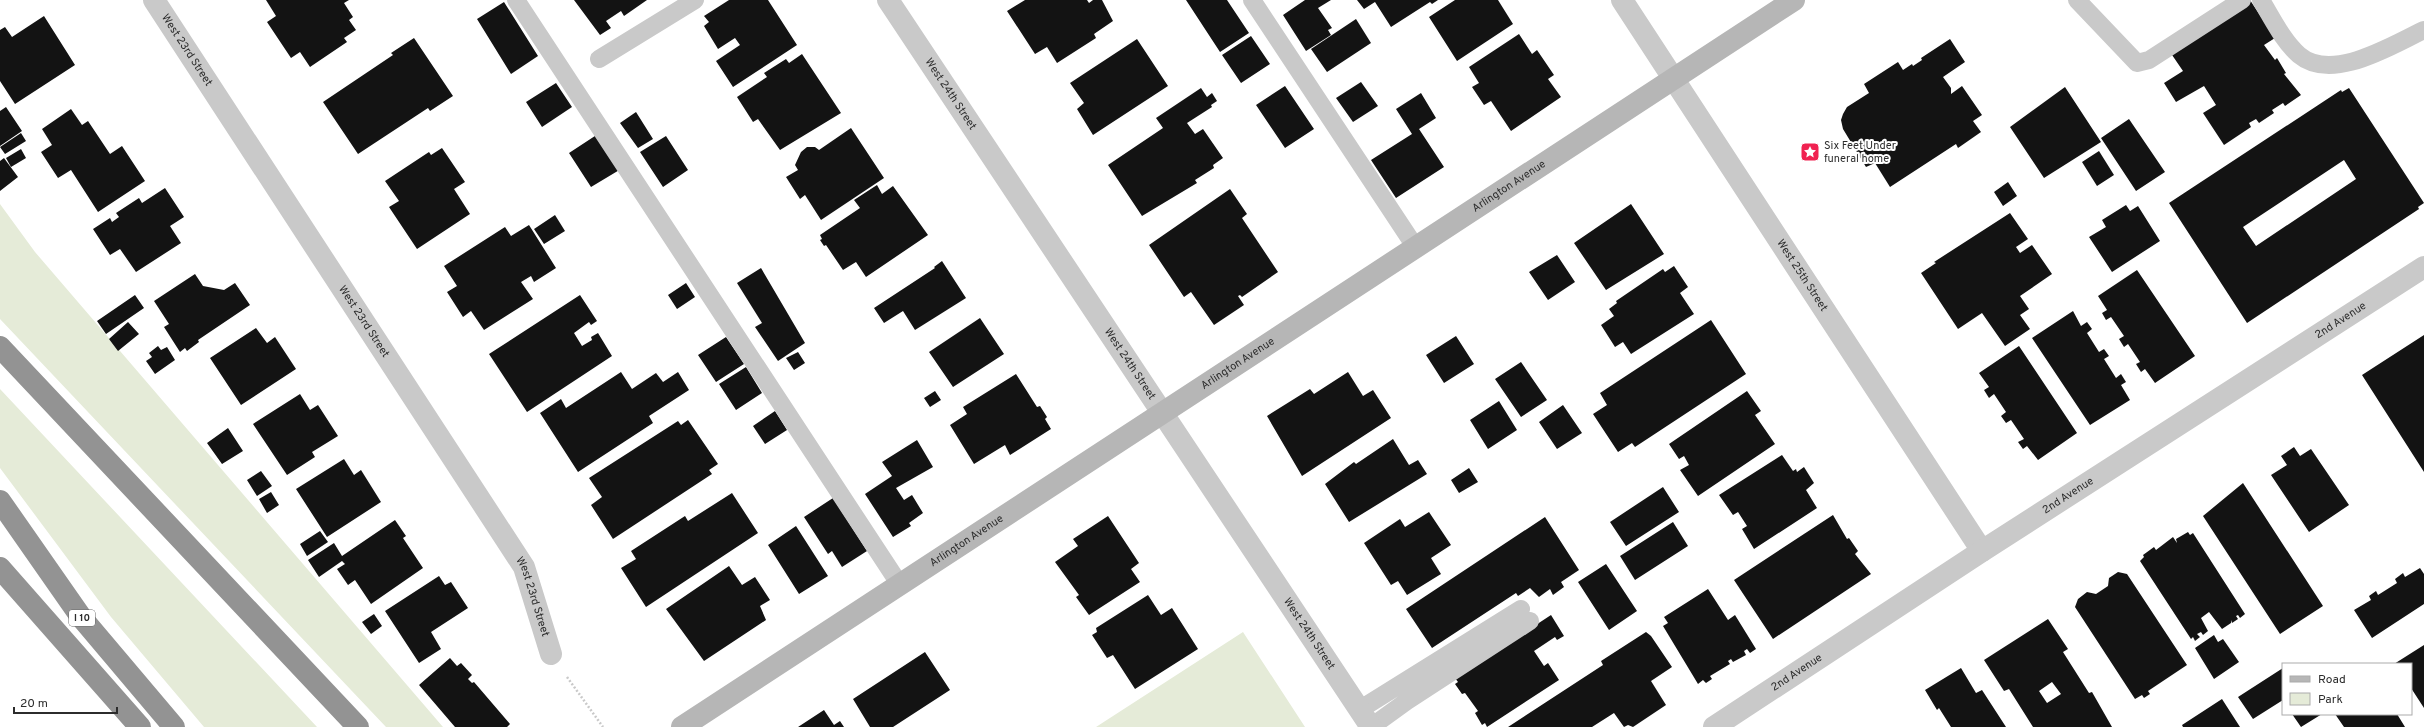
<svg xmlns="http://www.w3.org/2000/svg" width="2424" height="727" font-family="Overpass,sans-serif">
<rect width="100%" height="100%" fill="#fff"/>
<path fill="#e5ebd8" d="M0 204 35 252 443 727H386L0 319Z
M0 389 317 727H204L111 617 0 468Z
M1243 632 1305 727H1096Z"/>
<path fill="#131313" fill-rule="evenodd" d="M266 0H349L344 3 353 17 349 20 356 30 344 38 347 42 310 67 300 52 291 58 267 22 276 16Z
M574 0H647L624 16 621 11 606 21 611 28 600 35Z
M729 0H768L797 45 733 87 716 61 740 45 735 38 718 49 704 26 709 22 704 16Z
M1025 0H1087L1089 3 1093 0H1102L1113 21 1094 34 1096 38 1057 63 1047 47 1035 54 1007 11Z
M1186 0H1227L1249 33 1220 52Z
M1305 0H1331L1318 8 1332 28 1328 30 1331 35 1306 51 1283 15Z
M1357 0H1438L1432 4 1430 2 1391 27 1375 2 1364 9Z
M1455 0H1498L1513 24 1457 61 1429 17Z
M2250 0 2275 38 2264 45 2275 60 2277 58 2286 73 2284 74 2301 95 2285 106 2283 103 2272 110 2274 113 2259 123 2256 119 2249 123 2251 127 2224 145 2203 113 2216 105 2204 86 2176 102 2164 83 2183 71 2170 52Z
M504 2 538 56 511 74 477 19Z
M44 16 75 65 15 104 0 81V30L5 27 12 37Z
M1356 19 1371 43 1327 72 1311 49Z
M1519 34 1532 54 1537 50 1554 75 1548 79 1561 97 1511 131 1491 101 1484 105 1472 87 1479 83 1469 67Z
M1251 36 1270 64 1241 83 1222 55Z
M414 38 453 96 430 111 428 108 358 154 323 102 393 55 391 53Z
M1137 39 1168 86 1093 135 1077 109 1084 103 1070 83Z
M1950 39 1965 62 1943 77 1951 88V94L1962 86 1982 115 1973 121 1981 132 1958 148 1956 144 1890 187 1875 163 1866 167 1843 129 1841 120 1843 114 1847 107 1869 93 1864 84 1898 62 1903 70 1912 64 1913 66 1922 60 1921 58Z
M802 54 841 113 780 150 758 119 753 122 737 97 767 77 764 73 786 59 789 63Z
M1361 82 1378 106 1353 122 1336 98Z
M556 83 572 107 542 127 526 102Z
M1285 86 1314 129 1285 148 1256 105Z
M2065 87 2101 142 2044 178 2010 127Z
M1201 88 1207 97 1212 93 1217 101 1211 105 1212 107 1187 123 1195 134 1203 129 1223 158 1213 165 1214 168 1195 180 1197 183 1142 216 1108 165 1163 128 1156 118Z
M2349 88 2424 203 2418 207 2419 209 2247 323 2169 203 2341 90 2342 92ZM2344 160 2356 179 2256 246 2243 227Z
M1421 93 1436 118 1419 129 1444 167 1396 198 1371 160 1412 134 1396 109Z
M6 107 22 131 0 146V111Z
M71 109 82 125 88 121 110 154 122 146 145 181 98 212 71 170 58 178 41 152 52 145 42 129Z
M636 112 653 139 638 148 620 123Z
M2129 119 2165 172 2136 191 2101 138Z
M851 128 884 178 821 220 805 195 800 199 786 177 798 170 795 165 801 152 807 147H815L819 150Z
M21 133 26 141 5 154 0 147Z
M598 134 621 169 591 187 569 153Z
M666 136 688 170 663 187 640 152Z
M442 148 465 182 454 189 470 214 417 249 389 207 399 201 385 181 429 152 431 155Z
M21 149 26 158 11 167 6 158Z
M2099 151 2114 175 2097 186 2082 162Z
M4 158 18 177 0 191V161Z
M2008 182 2017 196 2003 206 1994 192Z
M877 185 882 194 893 186 928 235 866 277 856 262 843 270 826 245 824 246 820 240 822 239 820 235 860 208 854 200Z
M165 188 184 217 170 226 181 243 136 272 120 249 110 255 93 229 110 218 112 222 119 217 116 213 139 198 142 203Z
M1230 189 1247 214 1242 218 1278 272 1242 297 1240 295 1238 296 1244 305 1214 325 1191 292 1184 297 1149 245Z
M1631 204 1664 254 1606 290 1574 243Z
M2126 205 2130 211 2138 206 2160 241 2112 272 2089 237 2106 227 2102 220Z
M2010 213 2028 239 2016 247 2020 253 2032 245 2052 274 2020 296 2029 309 2020 315 2030 329 2005 346 1982 313 1958 329 1921 273 1936 263 1934 262Z
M555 215 565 231 544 244 534 229Z
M529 225 556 268 534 282 531 276 521 282 533 299 484 330 471 311 463 317 447 292 457 286 444 266 505 227 511 236Z
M1557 255 1575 282 1548 300 1529 272Z
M942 261 966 298 915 330 903 311 884 323 874 308 935 268 934 267Z
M1674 266 1688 287 1680 293 1694 314 1631 354 1623 342 1615 347 1601 325 1614 316 1609 309 1617 303 1616 301 1663 269 1665 272Z
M761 268 805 343 778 361 755 327 762 323 737 283Z
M2137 270 2195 356 2155 383 2145 369 2141 372 2136 364 2140 362 2128 344 2124 347 2119 339 2124 336 2111 317 2106 320 2102 313 2107 310 2098 296Z
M195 274 203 286 224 290 235 283 250 305 198 340 199 342 187 351 185 348 180 352 164 327 169 324 154 301Z
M686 283 695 297 677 309 668 295Z
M135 295 144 308 106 334 97 321Z
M580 295 597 321 591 325 589 322 574 333 582 346 592 340 591 337 598 333 612 356 527 412 489 354Z
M2073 311 2081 326 2087 322 2092 329 2087 333 2099 352 2104 349 2109 356 2104 359 2116 378 2121 374 2126 382 2121 385 2130 400 2090 425 2032 338Z
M980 318 1004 354 953 387 929 352Z
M1711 320 1746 374 1635 447 1632 443 1618 452 1593 414 1607 405 1600 393Z
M128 322 139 334 118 351 109 339Z
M256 328 267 343 275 337 296 369 241 405 210 358Z
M2424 335V472L2362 375Z
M1456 336 1474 364 1444 383 1426 355Z
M726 337 744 364 716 382 698 355Z
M158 346 161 350 167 347 175 360 155 374 146 361 152 357 149 353Z
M2019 346 2077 433 2038 460 2027 446 2023 449 2018 442 2024 439 2011 420 2006 423 2001 416 2006 412 1994 394 1989 398 1984 390 1989 387 1979 373Z
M798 352 805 363 794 370 786 358Z
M1521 362 1547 400 1521 417 1495 379Z
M746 367 762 393 736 410 719 384Z
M621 372 632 389 656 373 663 382 678 372 689 390 649 416 653 423 578 472 540 413 561 399 566 408Z
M1348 372 1363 396 1373 390 1391 418 1302 476 1267 416 1310 389 1314 394Z
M1016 374 1037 407 1040 406 1047 417 1045 419 1051 429 1010 455 1005 445 974 464 950 425 967 414 963 407Z
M935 391 941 400 930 407 924 398Z
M1747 391 1761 411 1755 415 1775 444 1698 496 1680 470 1689 465 1684 456 1679 459 1669 444Z
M300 394 310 410 318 405 338 436 312 452 315 457 287 475 253 424Z
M1499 401 1517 430 1488 449 1470 420Z
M1563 405 1582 433 1557 449 1539 422Z
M775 411 787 430 765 444 753 426Z
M688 420 718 464 709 470 712 474 613 539 591 505 602 497 589 478 678 421 681 425Z
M228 428 243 451 222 464 207 443Z
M1393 439 1409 465 1418 460 1427 474 1349 522 1325 484 1354 462 1356 464Z
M917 440 933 467 896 488 904 500 912 495 923 513 909 523 911 526 893 537 865 494 892 476 882 462Z
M2294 447 2300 456 2311 449 2349 505 2309 532 2271 475 2287 465 2281 456Z
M1782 455 1793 471 1796 469 1797 472 1804 467 1814 483 1806 490 1817 508 1754 549 1742 529 1747 526 1738 512 1733 515 1719 495Z
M344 459 354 475 361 470 381 502 327 537 296 489Z
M1469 468 1478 482 1459 493 1451 480Z
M261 471 272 486 257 496 247 480Z
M2243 483 2323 606 2280 634 2203 516Z
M1663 487 1679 512 1626 546 1610 522Z
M271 492 279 505 267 513 259 499Z
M732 493 758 533 646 607 621 568 636 559 631 551 685 516 688 521Z
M833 498 867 551 842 567 832 551 828 554 804 517Z
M1429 512 1451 545 1431 558 1441 574 1407 595 1398 581 1391 585 1364 543 1400 519 1405 527Z
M1833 515 1847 539 1849 538 1858 551 1855 554 1871 574 1773 639 1734 580Z
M1108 516 1139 563 1131 569 1140 582 1089 615 1076 597 1079 595 1055 562 1078 546 1073 539Z
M1545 517 1579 570 1561 582 1564 587 1553 595 1550 589 1539 597 1530 588 1518 596 1516 593 1432 648 1406 609Z
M395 520 406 536 403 538 423 568 371 604 355 580 348 585 337 569 345 564 342 561 319 577 308 560 334 543 342 556Z
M1673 522 1688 546 1635 580 1620 556Z
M796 526 828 576 799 594 768 545Z
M320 531 328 542 307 556 300 544Z
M2188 532 2190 535 2193 533 2245 614 2240 618 2238 615 2236 616 2238 619 2232 623 2231 620V623L2222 629 2209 612 2201 618 2208 631 2203 635 2201 632 2197 634 2200 637 2195 641 2193 637 2191 639 2140 561 2144 557 2143 555 2154 547 2156 550 2173 537 2177 543 2176 539Z
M1606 564 1637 611 1609 630 1578 582Z
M729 566 742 585 755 577 770 600 760 606 766 620 704 661 666 609Z
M2420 568 2424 574V604L2372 638 2354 610 2371 600 2369 596 2376 591 2378 595 2397 583 2395 579 2403 573 2405 577Z
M2118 572 2127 574 2187 665 2148 691 2150 694 2144 698 2142 695 2135 699 2075 607 2078 599 2087 592 2096 594 2108 586 2109 578Z
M439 576 445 585 451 582 468 608 431 632 441 649 419 663 385 611Z
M1708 589 1728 620 1735 615 1756 649 1750 653 1747 649 1744 651 1746 655 1733 662 1731 659 1728 661 1730 664 1710 676 1712 679 1706 683 1703 680 1698 684 1663 626 1668 623 1664 617Z
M1148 595 1161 615 1172 608 1198 649 1135 689 1113 655 1107 658 1092 635 1097 632 1096 628Z
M374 614 382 626 371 634 362 622Z
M1551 615 1564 636 1557 640 1555 637 1534 651 1544 666 1548 663 1559 680 1487 727 1485 723 1482 725 1475 713 1478 711 1465 693 1462 694 1455 684 1458 682 1455 678Z
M2048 619 2068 649 2063 652 2089 693 2092 692 2112 727H2033L2009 689 2004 691 1984 660ZM2052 682 2061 694 2047 703 2039 691Z
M1646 632 1651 636 1672 667 1651 681 1666 705 1633 727 1628 725 1624 727 1614 713 1592 727H1508L1603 665 1601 661Z
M2214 635 2218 642 2223 639 2239 662 2214 679 2195 648Z
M2424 645V708L2411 688V664H2394Z
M925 652 950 690 893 727H870L853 699Z
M450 658 457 666 461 663 472 675 468 679 472 683 474 682 510 724 507 727H455L419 685Z
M1961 668 1976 693 1982 690 2006 727H1951L1939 708 1937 710 1925 690Z
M2283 668V700L2253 719 2238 697Z
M2222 699 2240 727H2183L2182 725Z
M824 710 834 725 840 721 844 727H798Z
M2292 714H2322L2301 727Z
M2335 714H2397L2405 727H2344Z"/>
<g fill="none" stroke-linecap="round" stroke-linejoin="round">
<path stroke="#c9c9c9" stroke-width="2.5" stroke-dasharray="2 2" stroke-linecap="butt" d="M567 677 603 727"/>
<path stroke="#c9c9c9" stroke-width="18" d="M516 0 900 585
M1252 0 1416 248
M2077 0 2137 63 2149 60 2242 0
M2261 0C2272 18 2283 41 2299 55 2332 83 2392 45 2424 30
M599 59 695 0
M1359 710 1521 609
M1371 727 1407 701 1530 621"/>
<g stroke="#c9c9c9" stroke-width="22">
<path id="s1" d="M154 0 524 567 551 654"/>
<path id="s2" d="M888 0 1371 727"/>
<path id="s3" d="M1622 0 1982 551"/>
<path id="s4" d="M1714 727 1982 551 2424 267"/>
</g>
<path stroke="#b6b6b6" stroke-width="22" id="s5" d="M682 727 1794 0"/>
<path stroke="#939393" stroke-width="22" d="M0 347 358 727
M0 501 81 617 174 727
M0 568 140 727"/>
</g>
<defs>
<g id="sight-square" transform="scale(1)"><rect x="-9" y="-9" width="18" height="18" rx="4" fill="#f02251" stroke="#fff"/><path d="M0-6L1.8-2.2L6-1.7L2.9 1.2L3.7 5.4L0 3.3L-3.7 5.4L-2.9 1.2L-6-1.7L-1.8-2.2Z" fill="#fff"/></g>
</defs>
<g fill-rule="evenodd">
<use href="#sight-square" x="1810" y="152"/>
</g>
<g text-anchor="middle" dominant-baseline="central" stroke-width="4" stroke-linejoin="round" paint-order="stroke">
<rect fill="#fff" stroke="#6b6b6b" stroke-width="1" x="69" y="610" width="26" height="16" rx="3"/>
<g font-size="10" font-weight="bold" fill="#2c2c2c">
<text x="82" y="618">I 10</text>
</g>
<g font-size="11" fill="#2c2c2c" stroke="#fff">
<text stroke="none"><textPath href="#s1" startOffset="60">West 23rd Street</textPath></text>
<text stroke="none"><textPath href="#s2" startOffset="113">West 24th Street</textPath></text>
<text stroke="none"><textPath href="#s5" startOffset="988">Arlington Avenue</textPath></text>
<text stroke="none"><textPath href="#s3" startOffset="329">West 25th Street</textPath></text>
<text stroke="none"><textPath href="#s4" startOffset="747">2nd Avenue</textPath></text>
<text stroke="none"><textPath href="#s1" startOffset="384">West 23rd Street</textPath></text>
<text stroke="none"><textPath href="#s2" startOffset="437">West 24th Street</textPath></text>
<text stroke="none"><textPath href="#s5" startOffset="664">Arlington Avenue</textPath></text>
<text stroke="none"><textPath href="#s4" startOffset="423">2nd Avenue</textPath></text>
<text stroke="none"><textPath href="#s5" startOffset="340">Arlington Avenue</textPath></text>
<text stroke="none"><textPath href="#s1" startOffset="708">West 23rd Street</textPath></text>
<text stroke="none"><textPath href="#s2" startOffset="761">West 24th Street</textPath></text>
<text stroke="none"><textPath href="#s4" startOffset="99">2nd Avenue</textPath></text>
</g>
<g font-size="11" fill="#2c2c2c" stroke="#fff" text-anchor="start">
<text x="1824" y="146">Six Feet Under<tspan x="1824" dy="13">funeral home</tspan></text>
</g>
</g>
<rect x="2282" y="663" width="130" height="52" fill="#ffffff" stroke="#ababab"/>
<rect x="2290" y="676" width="20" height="6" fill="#b6b6b6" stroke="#ababab"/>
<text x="2318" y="683" font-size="12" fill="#2c2c2c">Road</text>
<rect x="2290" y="693" width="20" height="12" fill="#e5ebd8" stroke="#ababab"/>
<text x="2318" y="703" font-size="12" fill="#2c2c2c">Park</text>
<path d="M14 707v6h103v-6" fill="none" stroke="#2c2c2c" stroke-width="2"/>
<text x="20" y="707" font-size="12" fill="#2c2c2c" stroke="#ffffff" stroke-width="3" paint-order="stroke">20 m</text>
</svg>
